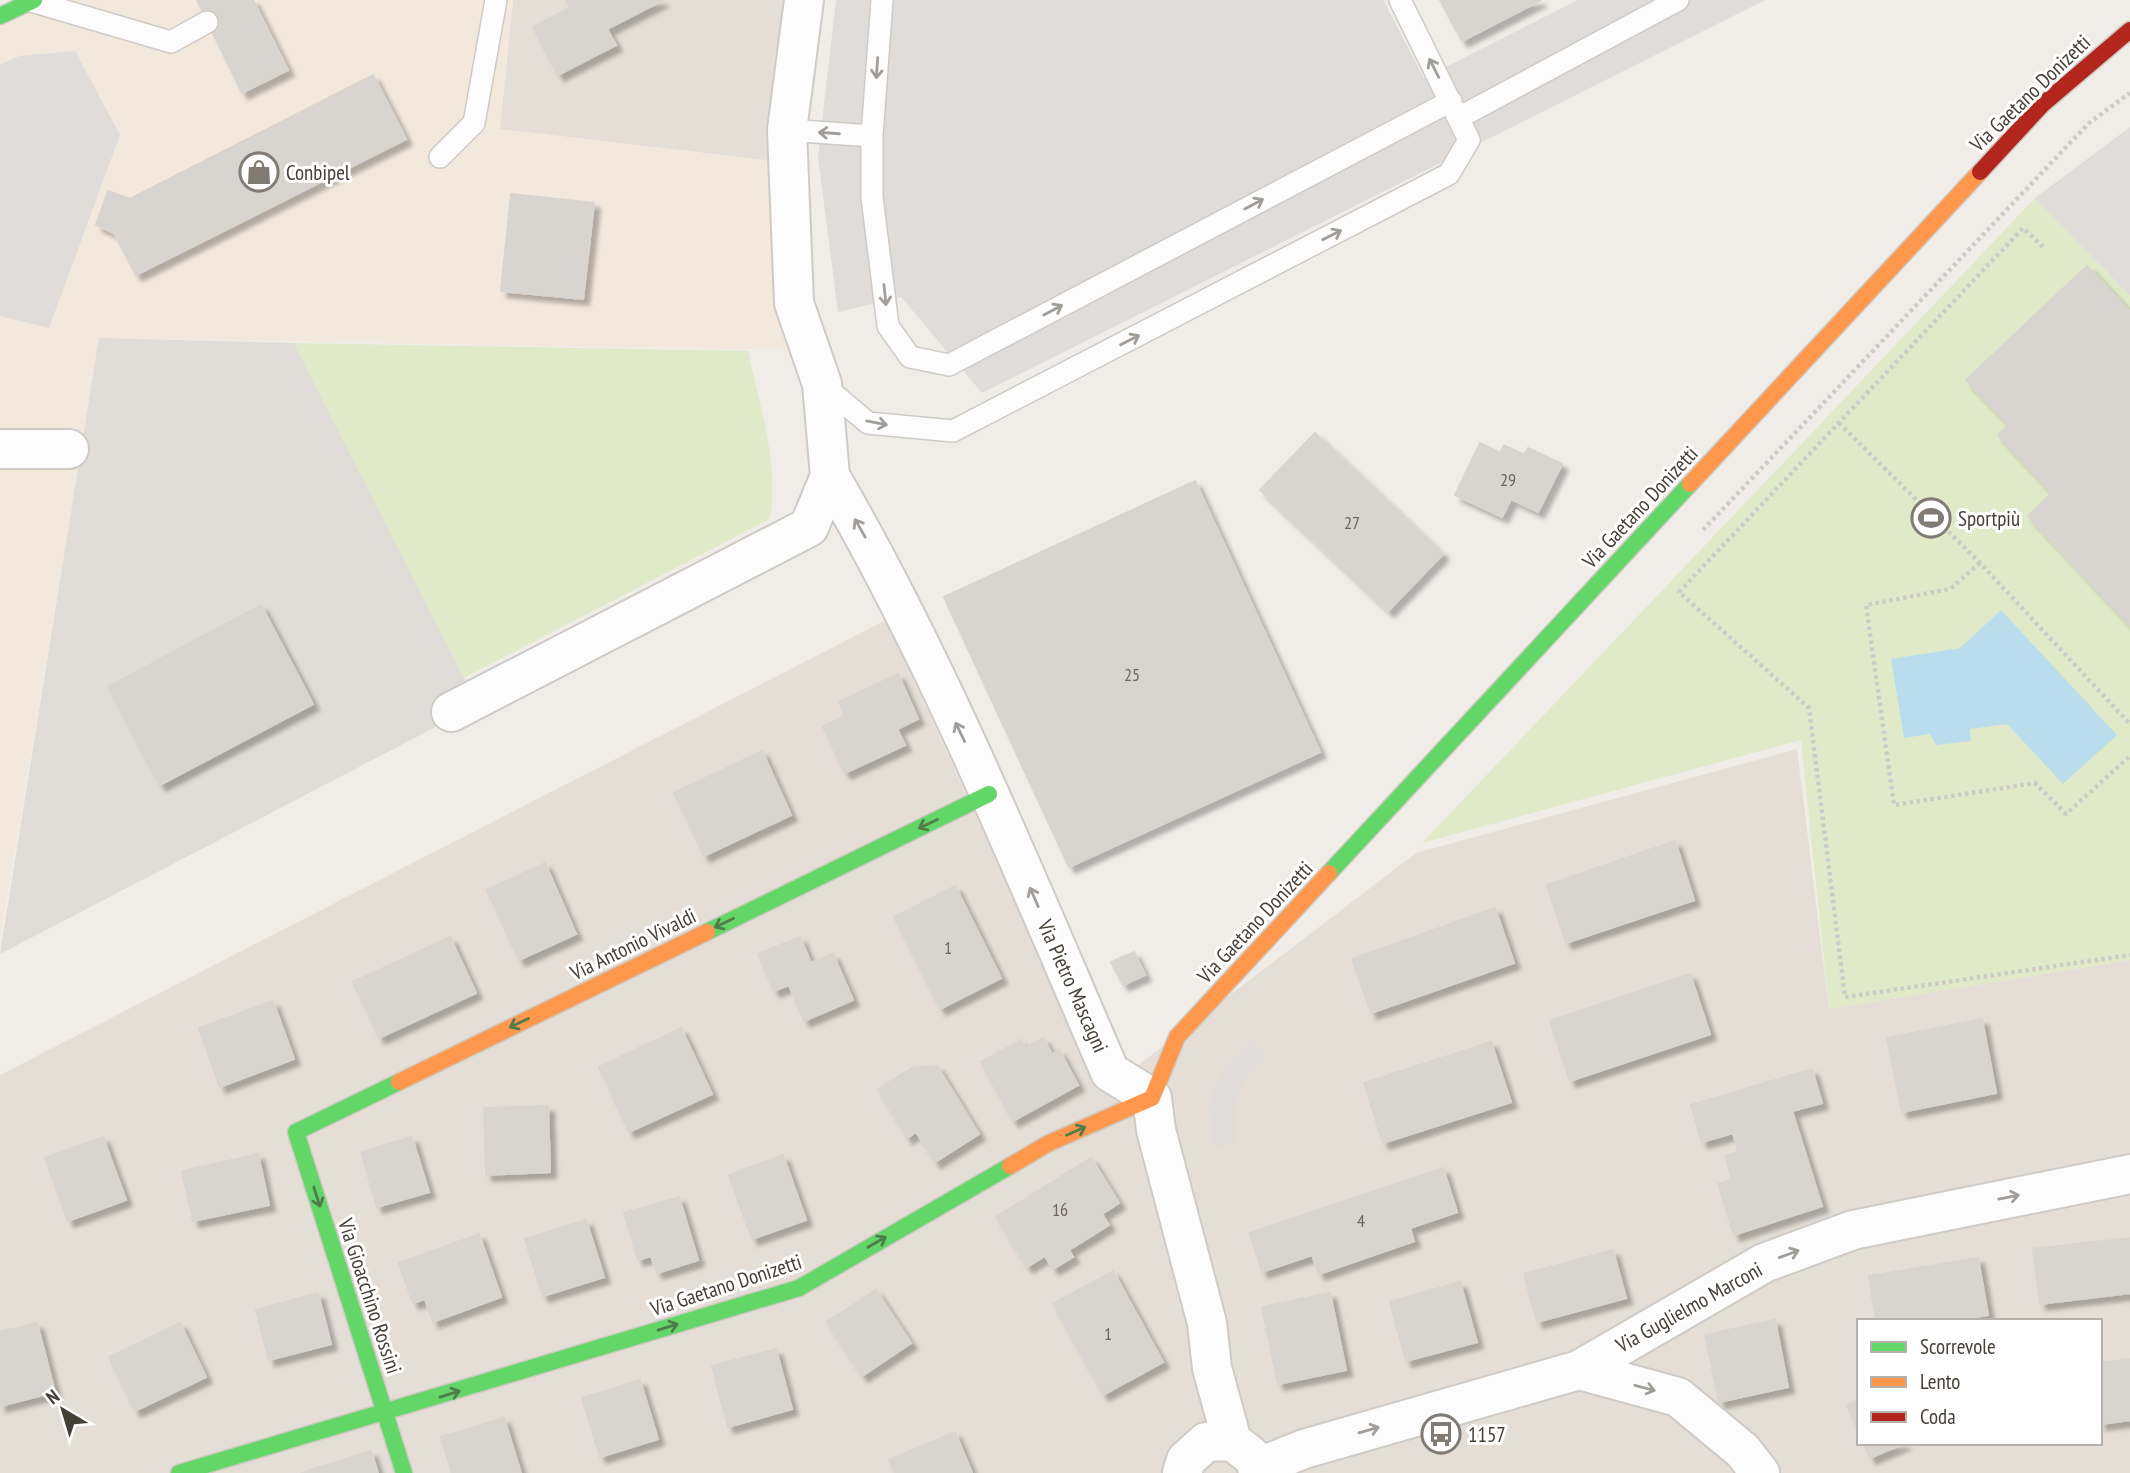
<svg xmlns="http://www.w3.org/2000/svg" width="2130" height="1473" font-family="'PT Sans Narrow',sans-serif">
<defs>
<filter id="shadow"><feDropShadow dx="6" dy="6" stdDeviation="2" flood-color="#0004"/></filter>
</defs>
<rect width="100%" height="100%" fill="#f0ede9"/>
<path fill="#e4ded6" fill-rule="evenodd" d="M513 0H797L780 162 500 129Z
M886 620 1103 1092 1416 853 1797 749 1829 1009 2130 960V1473H0V1075ZM1859 1321H2100V1443H1859Z"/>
<path fill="#f3e8dc" d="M46 0H513L500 129 780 162 803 350 100 338 0 939V24Z"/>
<path fill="#e0dcd7" d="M99 338 294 343 478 705 0 954Z"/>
<path fill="#e0eac9" d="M2035 198 2130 296V960L1829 1009 1801 740 1422 843Z
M294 343 748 351C760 406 779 462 770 519L464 678Z"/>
<path fill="#dfdcd9" d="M836 0H1383L1424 78 1578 0H1765L982 393 901 297 838 312 818 157Z
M75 51 120 135 49 328 0 316V65L19 56Z
M2130 127V296L2035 198Z
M1252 1039 1268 1057 1244 1080 1233 1109 1236 1143 1212 1147 1209 1105 1223 1068Z"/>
<path fill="#badded" d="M2001 610 2117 735 2063 784 2007 724 1970 729 1971 741 1936 745 1930 734 1904 738 1891 659 1960 648Z"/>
<path fill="#d8d4d0" stroke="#d8d4cf" stroke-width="2" filter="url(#shadow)" d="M197 0H253L288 70 242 93Z
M566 0H663L607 29 616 45 558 75 533 27 570 8Z
M1440 0H1541L1462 41Z
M373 75 406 139 136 275 114 233 96 225 108 191 130 199Z
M511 194 594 203 583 299 501 291Z
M2087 266 2130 312V625L2028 516 2052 493 1998 435 2009 425 1966 380Z
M1315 433 1443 554 1388 611 1260 490Z
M1480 443 1500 453 1504 445 1524 455 1528 448 1562 464 1538 512 1511 499 1502 517 1455 495Z
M1195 481 1320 752 1069 867 944 597Z
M261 605 313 704 160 785 108 687Z
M898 674 918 719 897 729 905 745 845 773 823 727 845 716 839 702Z
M762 751 791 815 704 856 674 793Z
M1675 841 1694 900 1566 943 1547 885Z
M545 863 576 934 519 960 487 890Z
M955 886 1001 978 940 1009 894 917Z
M1495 908 1514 963 1371 1013 1352 959Z
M450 937 476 993 379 1038 353 982Z
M800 937 811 963 833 954 853 1000 804 1021 789 985 774 991 758 954Z
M1134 952 1145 975 1123 985 1111 962Z
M1690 974 1710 1034 1570 1081 1550 1021Z
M273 1001 294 1059 220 1087 199 1028Z
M1982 1019 1996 1093 1902 1112 1887 1038Z
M681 1028 712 1094 629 1132 599 1067Z
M1043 1038 1052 1054 1059 1050 1078 1085 1013 1121 981 1062 1021 1040 1025 1048Z
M1491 1042 1511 1102 1383 1143 1364 1083Z
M937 1066 979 1134 935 1162 916 1132 907 1138 878 1089 912 1068Z
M1812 1069 1822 1103 1792 1111 1799 1133 1738 1152 1733 1133 1702 1142 1691 1105Z
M548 1106 550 1172 486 1175 484 1108Z
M1799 1133 1822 1206 1734 1235 1718 1184 1732 1179 1725 1156Z
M103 1137 126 1200 68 1221 45 1158Z
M412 1137 429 1192 377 1207 361 1152Z
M258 1154 269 1205 193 1221 182 1171Z
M783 1155 806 1220 752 1239 729 1175Z
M1091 1158 1119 1203 1102 1214 1109 1225 1069 1250 1073 1257 1053 1269 1045 1256 1027 1267 996 1217Z
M1443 1168 1457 1212 1410 1228 1414 1241 1319 1274 1312 1255 1262 1272 1250 1233Z
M679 1197 698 1260 657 1273 651 1256 638 1260 624 1213Z
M586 1220 604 1277 543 1296 525 1239Z
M479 1234 501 1297 433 1322 425 1299 413 1303 399 1263Z
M2130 1238V1293L2040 1304 2033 1249Z
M1613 1250 1626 1298 1537 1322 1524 1274Z
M1978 1258 1988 1315 1953 1321H1876L1869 1276Z
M1113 1271 1163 1362 1103 1395 1053 1304Z
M1460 1282 1477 1342 1406 1361 1390 1302Z
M876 1290 911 1343 862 1376 827 1322Z
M318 1293 331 1344 269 1360 256 1310Z
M1330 1293 1346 1370 1278 1384 1262 1307Z
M1775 1320 1788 1387 1719 1402 1705 1335Z
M37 1323 55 1392 0 1406V1332Z
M180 1323 206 1377 135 1411 109 1357Z
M776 1349 792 1409 728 1427 712 1366Z
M2130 1359V1420L2100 1424V1363Z
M640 1380 658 1439 600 1457 582 1398Z
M1859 1400V1432L1847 1405Z
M504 1418 521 1473H452L441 1437Z
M955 1432 972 1473H895L889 1460Z
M1864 1443H1905L1870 1458Z
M371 1451 378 1473H301Z"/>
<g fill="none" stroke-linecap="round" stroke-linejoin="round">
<g stroke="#cecbc7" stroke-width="24">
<path id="lane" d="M882 0 872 136V197L888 326 910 357 949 365 1451 101
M31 1 171 42 207 22
M1460 117 1678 0
M787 130 872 136
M440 157 474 123 496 0
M822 384 868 423 953 431 1449 174 1469 140 1400 0"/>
</g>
<g stroke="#cecbc7" stroke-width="42">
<path id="street" d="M0 449H69
M830 476C940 665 1023 871 1110 1072L1152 1098 1156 1130 1207 1323 1212 1368 1232 1441
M451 712 809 527 830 476 822 384 794 303 787 130 804 0
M1579 1370 1678 1397 1743 1451 1760 1473
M1257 1468 1304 1449 1579 1370 1764 1263 1853 1230 2130 1174
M1182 1473 1186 1460 1206 1442 1232 1441 1250 1455"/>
</g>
<g stroke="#cec9c0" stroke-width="19">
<path id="fast" d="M0 16 34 0
M1329 873 1690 484
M707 932 989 794
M399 1082 296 1132 404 1473
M179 1473 799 1288 1010 1166"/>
</g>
<g stroke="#cec9c0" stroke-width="19">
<path id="slow" d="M1690 484 1980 172
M399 1082 707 932
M1010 1166 1049 1143 1152 1098 1177 1037 1329 873"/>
</g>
<g stroke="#cec9c0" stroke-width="19">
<path id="jam" d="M1980 172 2042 105 2130 30"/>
</g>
<path stroke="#cecbc7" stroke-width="4.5" stroke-dasharray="3.5 3.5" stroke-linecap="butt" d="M2043 247 2023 228 1679 592 1809 708 1845 997 2130 955
M1839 423 1980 563 2130 724
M1703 530 2089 123 2130 93
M1980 563 1950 589 1866 605 1894 805 2035 783 2066 814 2130 756"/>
<use href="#lane" stroke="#fdfcfc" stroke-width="21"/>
<use href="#street" stroke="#fdfcfc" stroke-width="38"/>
<use href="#fast" stroke="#63d668" stroke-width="16"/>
<use href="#slow" stroke="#ff974d" stroke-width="16"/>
<use href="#jam" stroke="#b3261e" stroke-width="16"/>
</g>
<defs><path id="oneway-shaft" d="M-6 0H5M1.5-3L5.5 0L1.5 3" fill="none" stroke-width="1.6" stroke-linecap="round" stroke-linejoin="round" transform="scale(1.75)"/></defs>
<g stroke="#a19d98">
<use href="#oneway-shaft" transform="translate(877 68) rotate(94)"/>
<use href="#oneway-shaft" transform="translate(1434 68) rotate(-117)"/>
<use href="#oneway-shaft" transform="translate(829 133) rotate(-176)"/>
<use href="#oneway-shaft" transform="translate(1254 204) rotate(-28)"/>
<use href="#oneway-shaft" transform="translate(1332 235) rotate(-27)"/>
<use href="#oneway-shaft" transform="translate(885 295) rotate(84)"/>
<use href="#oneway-shaft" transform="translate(1053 310) rotate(-28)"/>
<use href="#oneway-shaft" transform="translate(1130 340) rotate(-27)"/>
<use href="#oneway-shaft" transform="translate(877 423) rotate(11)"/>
<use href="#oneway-shaft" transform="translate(860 528) rotate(-120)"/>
<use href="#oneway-shaft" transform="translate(960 732) rotate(-116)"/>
<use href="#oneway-shaft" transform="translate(1034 897) rotate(-114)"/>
<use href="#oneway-shaft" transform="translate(2009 1197) rotate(-11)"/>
<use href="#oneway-shaft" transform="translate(1789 1254) rotate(-20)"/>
<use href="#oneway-shaft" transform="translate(1645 1388) rotate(15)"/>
<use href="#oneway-shaft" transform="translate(1369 1430) rotate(-16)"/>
</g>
<g stroke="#517b49">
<use href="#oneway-shaft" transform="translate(928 824) rotate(154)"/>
<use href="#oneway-shaft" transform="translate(724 923) rotate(154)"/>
<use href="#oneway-shaft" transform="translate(519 1023) rotate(154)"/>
<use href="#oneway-shaft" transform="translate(1076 1131) rotate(-24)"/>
<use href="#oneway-shaft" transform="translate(317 1197) rotate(72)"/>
<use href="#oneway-shaft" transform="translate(877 1242) rotate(-30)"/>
<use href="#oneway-shaft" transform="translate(668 1327) rotate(-17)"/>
<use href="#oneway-shaft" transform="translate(450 1394) rotate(-17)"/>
</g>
<defs>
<g id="shop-ring" transform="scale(2.0125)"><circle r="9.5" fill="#fff" stroke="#817b74" stroke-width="1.5"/><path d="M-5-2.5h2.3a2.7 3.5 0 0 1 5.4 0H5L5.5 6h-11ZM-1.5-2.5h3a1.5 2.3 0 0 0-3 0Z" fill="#817b74"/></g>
<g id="stadium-ring" transform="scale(2.0125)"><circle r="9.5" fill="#fff" stroke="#817b74" stroke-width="1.5"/><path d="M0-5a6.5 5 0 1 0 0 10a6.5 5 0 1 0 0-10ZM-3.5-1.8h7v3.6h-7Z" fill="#817b74"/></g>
<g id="bus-ring" transform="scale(2.0125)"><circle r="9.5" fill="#fff" stroke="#817b74" stroke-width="1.5"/><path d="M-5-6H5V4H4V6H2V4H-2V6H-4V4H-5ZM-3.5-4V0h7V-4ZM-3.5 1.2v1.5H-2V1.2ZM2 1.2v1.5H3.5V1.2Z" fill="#817b74"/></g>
</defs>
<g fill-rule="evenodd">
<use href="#shop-ring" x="259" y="172"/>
<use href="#stadium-ring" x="1931" y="518"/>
<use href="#bus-ring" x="1441" y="1434"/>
</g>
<g text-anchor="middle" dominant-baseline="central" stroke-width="6" stroke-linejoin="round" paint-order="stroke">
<g font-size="18" fill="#6b655d">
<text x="1508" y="479">29</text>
<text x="1352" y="522">27</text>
<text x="1132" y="674">25</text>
<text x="948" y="947">1</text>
<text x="1060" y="1209">16</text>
<text x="1361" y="1220">4</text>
<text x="1108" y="1333">1</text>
</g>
<g font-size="21" fill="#453e35" stroke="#fff">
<text transform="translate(2030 93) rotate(-44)">Via Gaetano Donizetti</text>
<text transform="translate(1640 507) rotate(-47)">Via Gaetano Donizetti</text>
<text transform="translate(1255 922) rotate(-47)">Via Gaetano Donizetti</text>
<text transform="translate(633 944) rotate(-26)">Via Antonio Vivaldi</text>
<text transform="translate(1073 986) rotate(66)">Via Pietro Mascagni</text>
<text transform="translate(726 1285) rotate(-18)">Via Gaetano Donizetti</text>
<text transform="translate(370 1296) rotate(72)">Via Gioacchino Rossini</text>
<text transform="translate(1689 1307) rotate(-29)">Via Guglielmo Marconi</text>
</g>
<g font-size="21" fill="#453e35" stroke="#fff" text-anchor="start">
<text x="286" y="172">Conbipel</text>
<text x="1958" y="518">Sportpiù</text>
<text x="1468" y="1434">1157</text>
</g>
</g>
<rect x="1857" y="1319" width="245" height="126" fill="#ffffff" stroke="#b5b2ae" stroke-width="2"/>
<rect x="1871" y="1342" width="35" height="10" fill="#63d668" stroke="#b5b2ae" stroke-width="2"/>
<text x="1920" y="1354" font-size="21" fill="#453e35">Scorrevole</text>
<rect x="1871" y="1377" width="35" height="10" fill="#ff974d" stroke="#b5b2ae" stroke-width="2"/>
<text x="1920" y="1389" font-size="21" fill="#453e35">Lento</text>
<rect x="1871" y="1412" width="35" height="10" fill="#b3261e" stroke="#b5b2ae" stroke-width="2"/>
<text x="1920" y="1424" font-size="21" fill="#453e35">Coda</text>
<g transform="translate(63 1410) rotate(322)" stroke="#ffffff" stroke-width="5" paint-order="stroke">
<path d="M0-5L12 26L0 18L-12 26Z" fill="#453e35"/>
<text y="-10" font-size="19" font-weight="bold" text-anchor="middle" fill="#453e35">N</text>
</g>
</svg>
